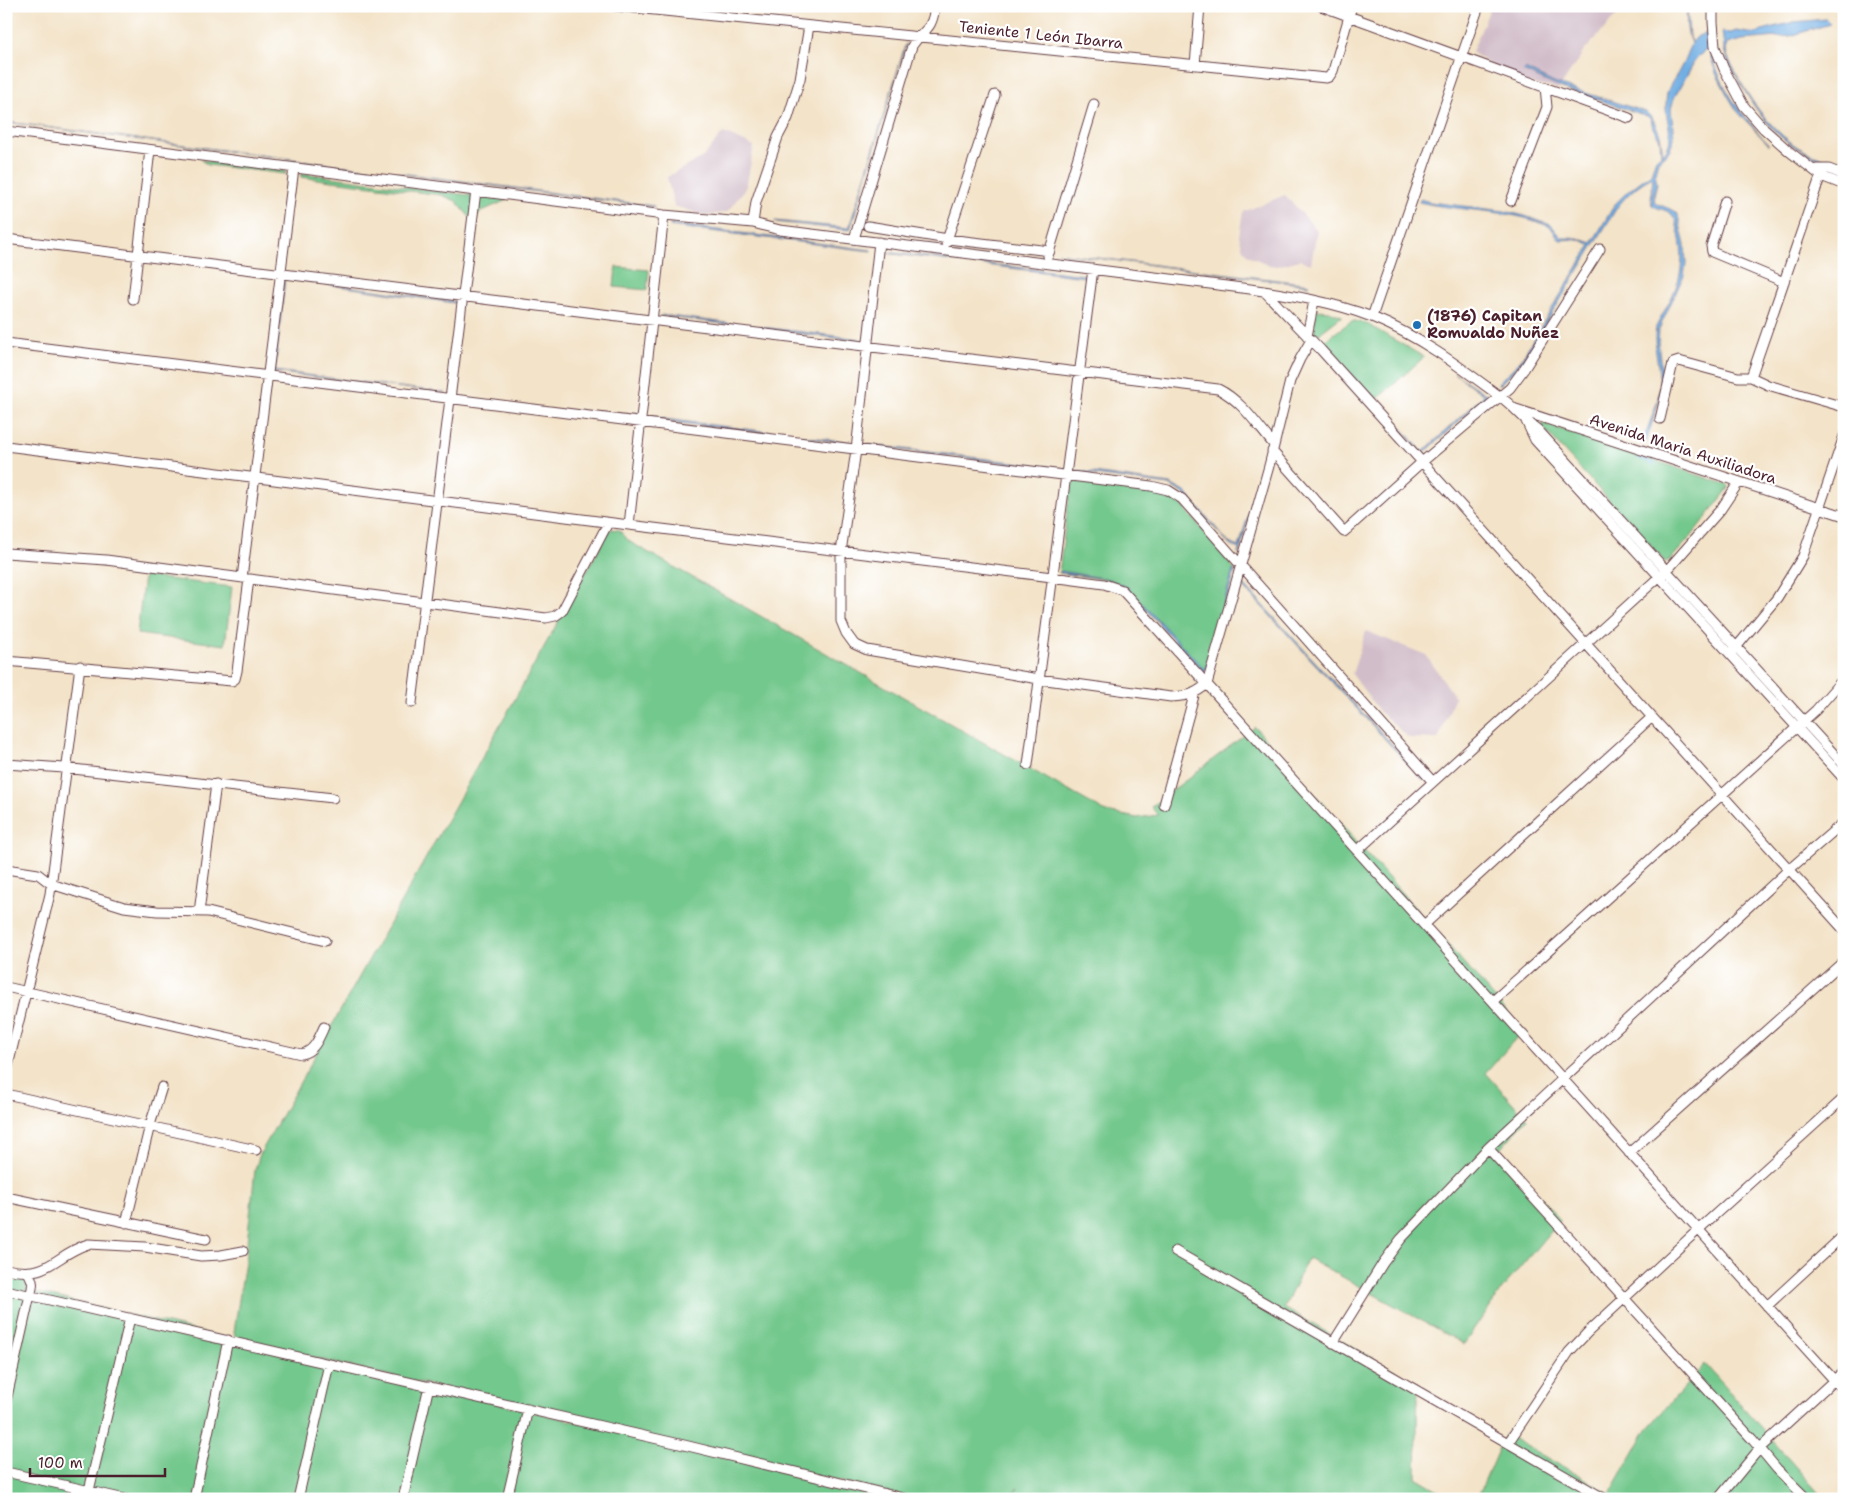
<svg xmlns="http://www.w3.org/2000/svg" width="1850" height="1505" font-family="'Shantell Sans',sans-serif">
<rect width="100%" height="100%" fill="#fff"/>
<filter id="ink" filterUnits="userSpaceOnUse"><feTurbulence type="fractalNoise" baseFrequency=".02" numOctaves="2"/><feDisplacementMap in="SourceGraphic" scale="10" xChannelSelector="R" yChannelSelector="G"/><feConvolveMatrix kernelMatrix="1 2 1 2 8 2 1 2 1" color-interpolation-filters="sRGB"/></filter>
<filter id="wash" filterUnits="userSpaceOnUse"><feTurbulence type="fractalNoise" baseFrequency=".0096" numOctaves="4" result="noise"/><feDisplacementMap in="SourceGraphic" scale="20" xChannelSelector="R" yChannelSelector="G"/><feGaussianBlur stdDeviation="1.12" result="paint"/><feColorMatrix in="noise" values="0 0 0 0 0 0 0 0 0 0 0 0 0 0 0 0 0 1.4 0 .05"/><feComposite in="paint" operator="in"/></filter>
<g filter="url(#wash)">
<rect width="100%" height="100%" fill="#f3e3c8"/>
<path fill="#d1bdc9" d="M1491 6H1616V16L1584 51 1559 89 1512 80 1472 52Z
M723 133 754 146 746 188 727 212 707 216 674 206 667 177 703 157Z
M1285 195 1317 230 1311 264 1300 260 1277 266 1269 265 1248 255 1243 249 1239 236 1243 212Z
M1366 631 1426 655 1455 697 1438 739 1409 738 1379 711 1352 674Z"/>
<path fill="#73c88d" stroke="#5e745c" d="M201 160 285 171 286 174 208 165Z
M301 173 506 200H507L482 211 473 221 456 201 442 195 301 177Z
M616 267 649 270 647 290 614 287Z
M1317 310 1329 311 1342 316 1316 336 1314 333 1315 313Z
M1355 321 1367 324 1424 357 1374 402 1322 344 1324 341 1350 322Z
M1542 423 1728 485 1729 488 1695 532 1670 560 1665 562 1542 427Z
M1071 481 1162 494 1176 500 1183 506 1235 570 1205 673 1126 588 1107 580 1059 573Z
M611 529 619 530 630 542 1106 812 1137 818 1158 815 1151 807 1255 727 1523 1030 1486 1073 1527 1119 1499 1150 1560 1220 1502 1289 1464 1344 1308 1258 1284 1308 1418 1384 1416 1477 1453 1499H1011L1018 1487 1010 1499H915L243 1341 235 1336 234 1332 245 1261 255 1170 260 1154 609 531Z
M144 576 232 587 225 645 137 634Z
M6 1272 28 1276 26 1290 897 1499H6Z
M1705 1364 1824 1499H1477L1505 1434 1610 1494 1647 1429Z"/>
<path fill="#71aee3" stroke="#5e6687" d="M1687 6 1689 38 1692 42 1698 36 1707 33C1716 84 1736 107 1769 145L1737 111 1728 96 1716 73 1708 49 1697 57 1674 98 1671 109 1674 138 1669 151 1658 161 1655 173 1657 183 1654 195 1655 203 1675 211 1678 216 1685 245 1686 264 1684 275 1659 329 1658 343 1662 375 1660 397 1646 442 1643 441C1648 426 1656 409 1659 393 1662 371 1652 349 1656 327 1674 292 1688 275 1679 234 1677 228 1677 220 1673 216 1668 209 1659 210 1652 205L1651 200 1653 177C1639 183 1628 194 1618 206L1522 362 1499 385 1498 383 1520 361 1591 245 1579 239 1560 240C1556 236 1554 229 1548 226 1507 208 1461 212 1419 202L1420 199 1430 202 1504 211 1525 216 1551 225 1562 238H1578L1592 243 1615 204 1628 191 1645 178 1650 176 1656 159 1661 155 1660 139 1653 128 1651 119 1647 116 1556 86 1523 71 1525 69 1554 83 1646 112 1653 119 1660 135 1663 154C1677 140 1665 121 1666 104 1666 86 1673 83 1680 69 1685 61 1688 51 1691 43 1686 32 1686 19 1687 6Z
M1826 19 1830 24 1790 36 1742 40 1727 44C1724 54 1730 61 1734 69 1748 98 1767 125 1793 144 1805 153 1822 156 1833 164 1820 159 1807 154 1795 147 1763 127 1744 91 1727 59 1723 50 1724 42 1722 32L1731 33 1736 31 1755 34 1762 30 1794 22Z
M906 43 850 230 775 222V221L849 228Z
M6 122 654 206V207Z
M671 224 871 250V251L670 226Z
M885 252 1085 275V277L885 253Z
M1057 253 1310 284 1309 285Z
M284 277 458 302 454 303 285 278 275 371 446 393 273 372Z
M661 315 860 339V341L661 316Z
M1324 345 1423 452 1484 395 1454 373 1487 395 1423 454Z
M648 417 850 442 849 443 648 419Z
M862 444 1062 468V470L861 445Z
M1268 445 1239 554H1238L1239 549 1230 545 1183 493 1169 485 1073 472V470L1170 484 1185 492 1229 543 1239 547Z
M1233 570 1235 571 1206 672 1204 673 1126 588 1108 579 1060 573V571L1108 579 1127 587 1205 670Z
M1242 583 1424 779 1423 780 1241 584Z"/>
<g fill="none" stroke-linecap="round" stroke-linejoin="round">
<path stroke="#71aee3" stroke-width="2.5" d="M1638 457 1654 464"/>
</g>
</g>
<g filter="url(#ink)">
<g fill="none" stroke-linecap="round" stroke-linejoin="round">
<g stroke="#633c43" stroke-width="11">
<path id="minor" d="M615 6 1326 78 1329 77 1333 71 1352 6
M1321 6 1629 118
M1713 6V22L1715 47 1724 69 1744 106 1764 129 1790 152 1821 176 1844 185
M1195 65 1200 6
M6 131 664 215 753 223 780 230 1250 289C1291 295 1333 302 1372 317 1417 335 1459 366 1498 395 1513 405 1523 419 1538 430L1844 765
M1817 169H1829L1844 175
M1823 169 1751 377 1768 385 1844 407
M1511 201 1547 107 1545 87
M1725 201 1711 246 1712 252 1784 282
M753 223 756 202 778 137 788 118 800 79 809 26
M868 226 948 239 1050 251
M6 239 658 321 1218 389C1241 400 1257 425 1274 445
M854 239 912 46C923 28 932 33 935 6
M879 242 856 450 841 552V621L846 633 854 644 867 650 1039 679 1171 697C1188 696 1194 695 1207 684L1269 466 1290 381 1300 359 1311 340
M946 243 995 95
M1048 256 1094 104
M1264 291 1321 350 1844 930
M133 299 150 150
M1372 317 1479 6
M1307 336 1314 301
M6 343 1151 486 1168 490 1182 499 1433 782
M1516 409 1844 516
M1660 419 1673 363 1679 361 1738 377H1751
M1526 421 1535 440 1844 779
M6 446 629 525 1052 577 1104 584 1122 590 1844 1391
M1272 451 1344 532 1422 462 1510 388 1524 369 1600 249
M629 525 664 215
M6 553 106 560 546 618 555 616 562 611 608 523
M242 578 294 168
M1734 650 1777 598 1803 556 1844 436
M6 661 232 681 235 679 237 671 249 579
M412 703 476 191
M6 764 64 768 333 798
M1028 765 1093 269
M1164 805 1195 692
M1357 851 1670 567 1721 509 1739 482
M6 869 38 874 51 884 124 907 157 911 208 912 325 941
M199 912 216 784
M1424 925 1652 717
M6 987 301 1054C314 1052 319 1038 324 1027
M1493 1001 1816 710 1844 678
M6 1074 50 894 80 666
M6 1094 256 1150
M1488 1148 1752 1439 1777 1469 1807 1499
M1629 1153 1844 961
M6 1197 206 1239
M126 1223 150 1125 162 1087
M1175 1251 1605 1499
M6 1269C50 1279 52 1256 88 1244L145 1247 201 1256 221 1255 243 1251
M6 1290 684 1445 907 1499
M1767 1306 1844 1235
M1333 1343 1383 1263 1401 1239 1488 1148 1784 874 1844 822
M6 1401 30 1295C34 1285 33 1281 28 1272
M1508 1443 1569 1352 1588 1332 1698 1230 1844 1098
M6 1472 125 1499
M87 1499 130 1318
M194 1499 228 1340
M298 1499 329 1364
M403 1499 429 1386
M507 1499 528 1409
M1718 1499 1760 1448 1844 1371"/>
</g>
<use href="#minor" stroke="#fff" stroke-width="9"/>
</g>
</g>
<circle fill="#1f6fb2" stroke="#fff" stroke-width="2" cx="1417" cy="325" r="5"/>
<g text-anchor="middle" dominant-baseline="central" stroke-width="4.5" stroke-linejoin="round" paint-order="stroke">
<g font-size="15" fill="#4a1f2b" stroke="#fff">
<text transform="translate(1041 35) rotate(6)">Teniente 1 León Ibarra</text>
<text transform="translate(1683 449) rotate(18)">Avenida Maria Auxiliadora</text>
</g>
<g font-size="15" font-weight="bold" fill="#4a1f2b" stroke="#fff" text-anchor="start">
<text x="1427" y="316">(1876) Capitan<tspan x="1427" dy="17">Romualdo Nuñez</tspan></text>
</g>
</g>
<rect width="1850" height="1505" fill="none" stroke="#fff" stroke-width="25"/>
<path d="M30 1468v8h135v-8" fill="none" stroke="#4a1f2b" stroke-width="2.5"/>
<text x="38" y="1468" font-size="15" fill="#4a1f2b" stroke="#ffffff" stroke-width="4" paint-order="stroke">100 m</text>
</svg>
